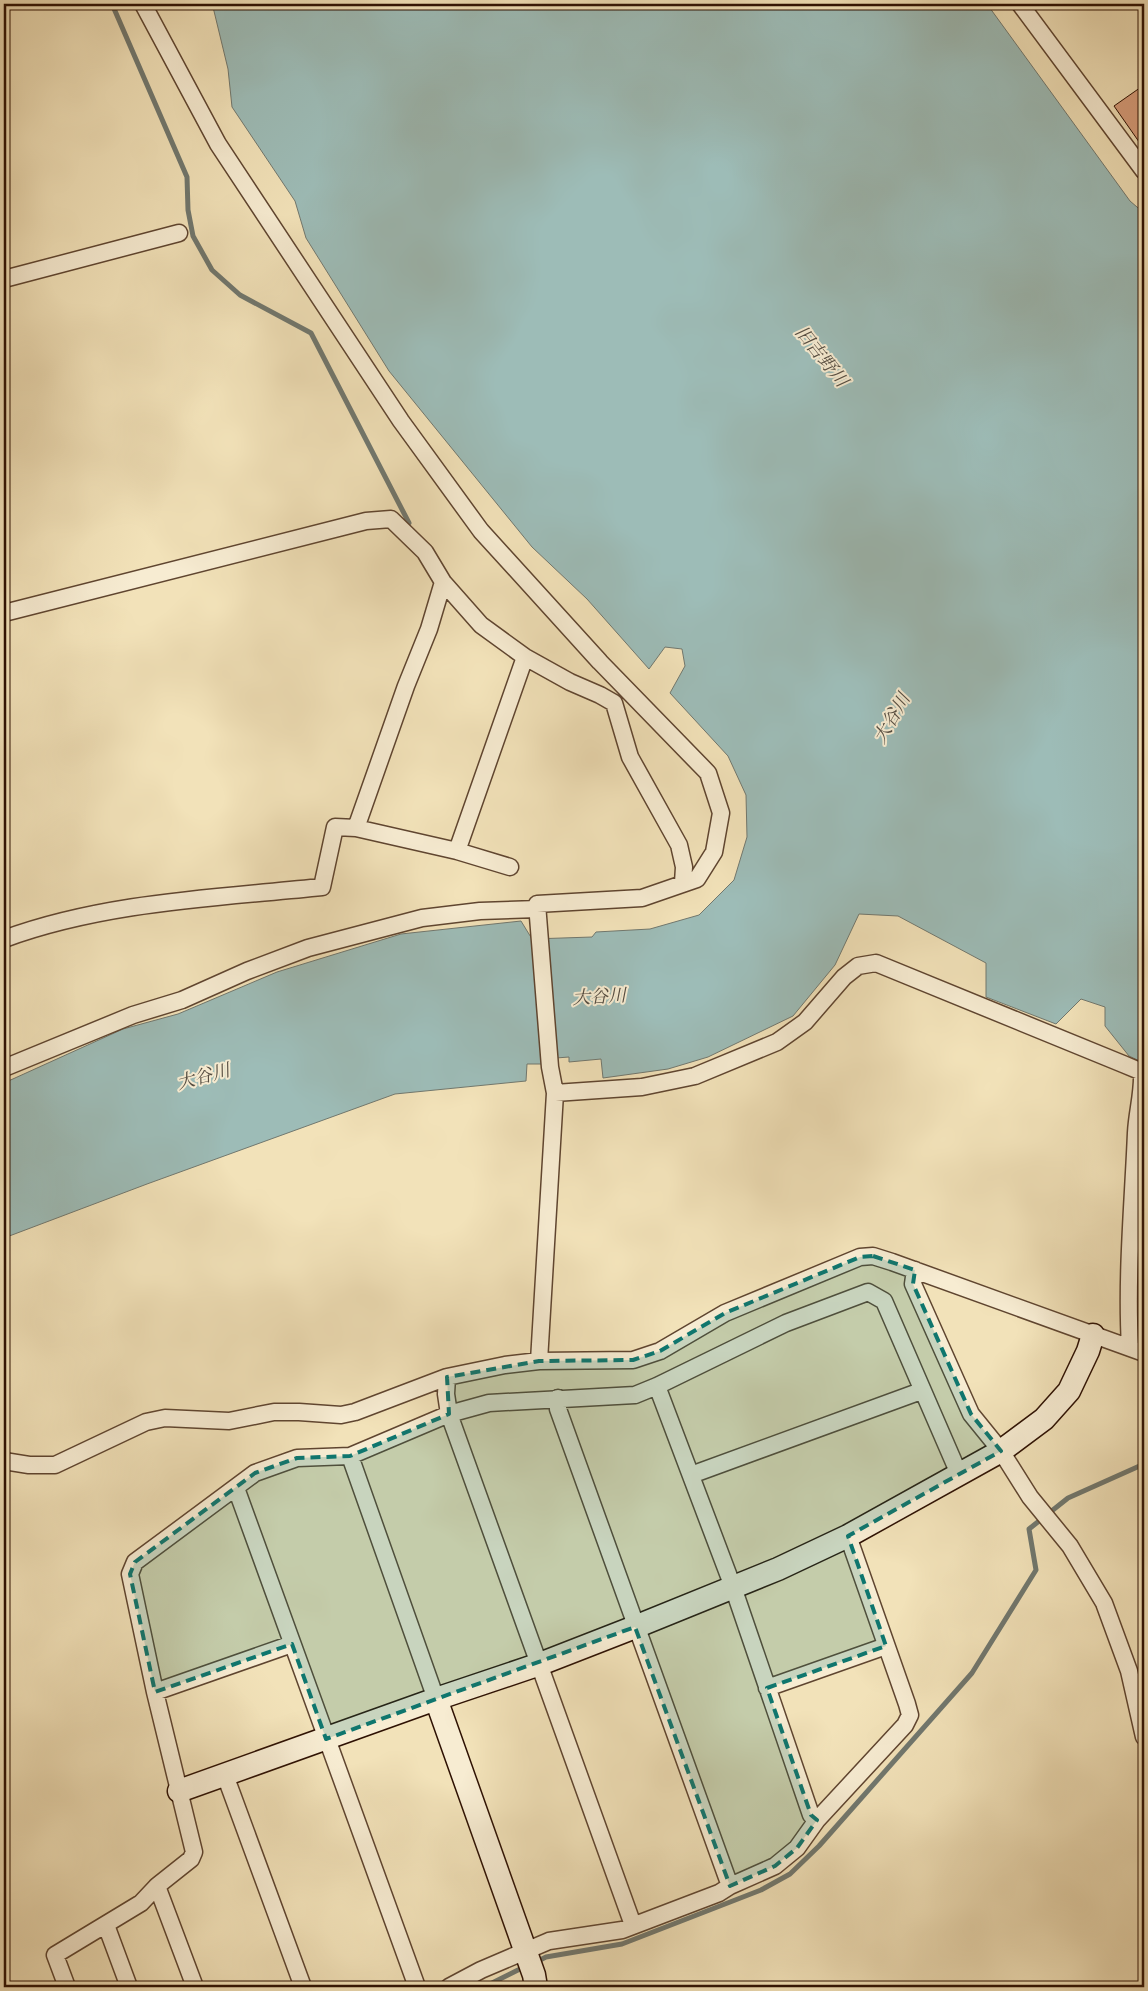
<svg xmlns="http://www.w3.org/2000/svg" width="1148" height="1991" font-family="'EB Garamond','Noto Serif JP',serif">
<rect width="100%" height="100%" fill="#f2e2b9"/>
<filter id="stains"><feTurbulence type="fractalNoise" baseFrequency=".004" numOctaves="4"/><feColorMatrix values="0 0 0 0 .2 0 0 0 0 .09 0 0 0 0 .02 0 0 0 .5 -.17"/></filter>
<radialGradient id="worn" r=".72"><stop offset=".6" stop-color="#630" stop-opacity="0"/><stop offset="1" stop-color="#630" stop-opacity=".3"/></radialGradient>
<path fill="#9dbcb7" stroke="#71786f" d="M211 4H987L1130 201 1144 213V1063L1129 1056 1105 1026V1007L1081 999 1056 1024 986 997V963L898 916 859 914 835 965 793 1016 708 1057 668 1069 603 1078 601 1059 569 1062V1057L543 1059V1064H527L526 1081 395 1094 147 1184 4 1238V1083L123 1029 178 1014 277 972 401 934 521 921 532 939 592 937 596 932 650 929 699 915 734 880 747 837 746 795 728 756 670 693 685 666 682 649 665 647 649 669 587 599 532 547 389 371 306 238 295 201 232 107 228 69 213 7Z
M1144 1271V1330L1140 1322Z"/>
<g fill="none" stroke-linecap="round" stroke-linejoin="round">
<path stroke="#71786f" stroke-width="5" d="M112 4 187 177 188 210 193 236 212 270 240 295 311 333 409 523
M536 1962 546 1957 622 1944 761 1890 790 1874 819 1846 972 1673 1036 1570 1029 1529 1068 1498 1144 1464
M484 1987 526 1966"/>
</g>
<path fill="#d89e7c" stroke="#2e1103" d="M1144 85V149L1114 106Z"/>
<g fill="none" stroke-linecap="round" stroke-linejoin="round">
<g stroke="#5f4530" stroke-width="19">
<path id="street" d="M143 4 218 144 401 421 481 531 600 662 708 773 721 813 714 852 697 879 642 898 537 904 550 1067 555 1093 539 1361
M1020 4 1144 171
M4 279 179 233
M443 582 429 629 406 686 356 828 457 851
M4 613 366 521 391 519 425 552 443 582 481 625 525 657 570 682 600 695 614 703 630 757 679 845 684 867 683 883
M510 867 457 851 525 657
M4 939C104 902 216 898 322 887L335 827 356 828
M4 1068 133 1015 182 1000 247 971 308 948 422 918 480 911 537 909
M555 1093 642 1087 695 1076 777 1042 805 1022 844 977 858 966 876 963 1123 1064 1142 1072C1143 1093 1137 1112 1136 1133 1133 1204 1126 1276 1130 1347
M915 1270 913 1284 971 1414 1001 1451 1030 1497 1070 1546 1104 1603 1129 1671 1144 1737
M447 1377 446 1394 449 1414 633 1925
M657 1386 733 1587 811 1815 817 1820
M558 1398V1409L730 1886
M350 1456 436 1699
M4 1461 29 1465H55L146 1422 165 1418 229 1421 274 1412H299L341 1415 355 1412 447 1377 505 1365 539 1361 633 1360 660 1351 725 1313 860 1257 873 1256 892 1262 1144 1353
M691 1475 921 1391
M236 1488 417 1987
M767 1688 886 1646
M155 1692 292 1644
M225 1775 303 1987
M106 1925 129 1987
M67 1987 55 1955 141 1903 157 1886
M195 1987 157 1886 191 1859 194 1852 155 1692 130 1574 135 1562 255 1473 297 1458 350 1456 449 1414 489 1403 635 1395 657 1386 786 1323 868 1292 884 1301 959 1474
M449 1987 481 1970 549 1941 622 1930 719 1893 730 1886 775 1866 797 1848 817 1820 905 1725 910 1715 907 1704 848 1536"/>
</g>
<g stroke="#2e1103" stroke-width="25">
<path id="secondary" d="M179 1791 436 1699
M536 1987 534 1975 436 1699 540 1664 635 1627 778 1569 848 1536 1001 1451 1044 1419 1069 1391 1088 1351 1093 1335"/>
</g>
<use href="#street" stroke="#f7ecd2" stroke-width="16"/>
<use href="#secondary" stroke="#f7ecd2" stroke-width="22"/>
</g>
<path fill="#0f766e" fill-opacity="0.2" stroke="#0f766e" stroke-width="4" stroke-dasharray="10 6" stroke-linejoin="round" d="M873 1256 915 1270 913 1284 971 1414 1001 1451 848 1536 886 1646 767 1688 811 1815 817 1820 797 1848 775 1866 730 1886 635 1627 326 1739 292 1644 155 1692 130 1574 135 1562 255 1473 297 1458 350 1456 449 1414 447 1377 539 1361 633 1360 660 1351 725 1313 860 1257Z"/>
<g text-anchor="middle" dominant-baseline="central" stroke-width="4" stroke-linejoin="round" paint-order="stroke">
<g font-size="18" font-style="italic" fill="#554d42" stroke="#f7ecd2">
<text transform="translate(822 356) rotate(51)">旧吉野川</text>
<text transform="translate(891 718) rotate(-60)">大谷川</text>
<text transform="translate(599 996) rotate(-3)">大谷川</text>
<text transform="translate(203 1076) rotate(-15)">大谷川</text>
</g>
</g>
<rect width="1148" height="1991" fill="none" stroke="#f2e2b9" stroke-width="20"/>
<rect x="5" y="5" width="1138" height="1981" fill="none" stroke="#2e1103" stroke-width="2.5"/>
<rect x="10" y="10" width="1128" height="1971" fill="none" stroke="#2e1103"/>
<rect width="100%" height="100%" filter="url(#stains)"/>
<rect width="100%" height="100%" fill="url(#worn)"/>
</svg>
